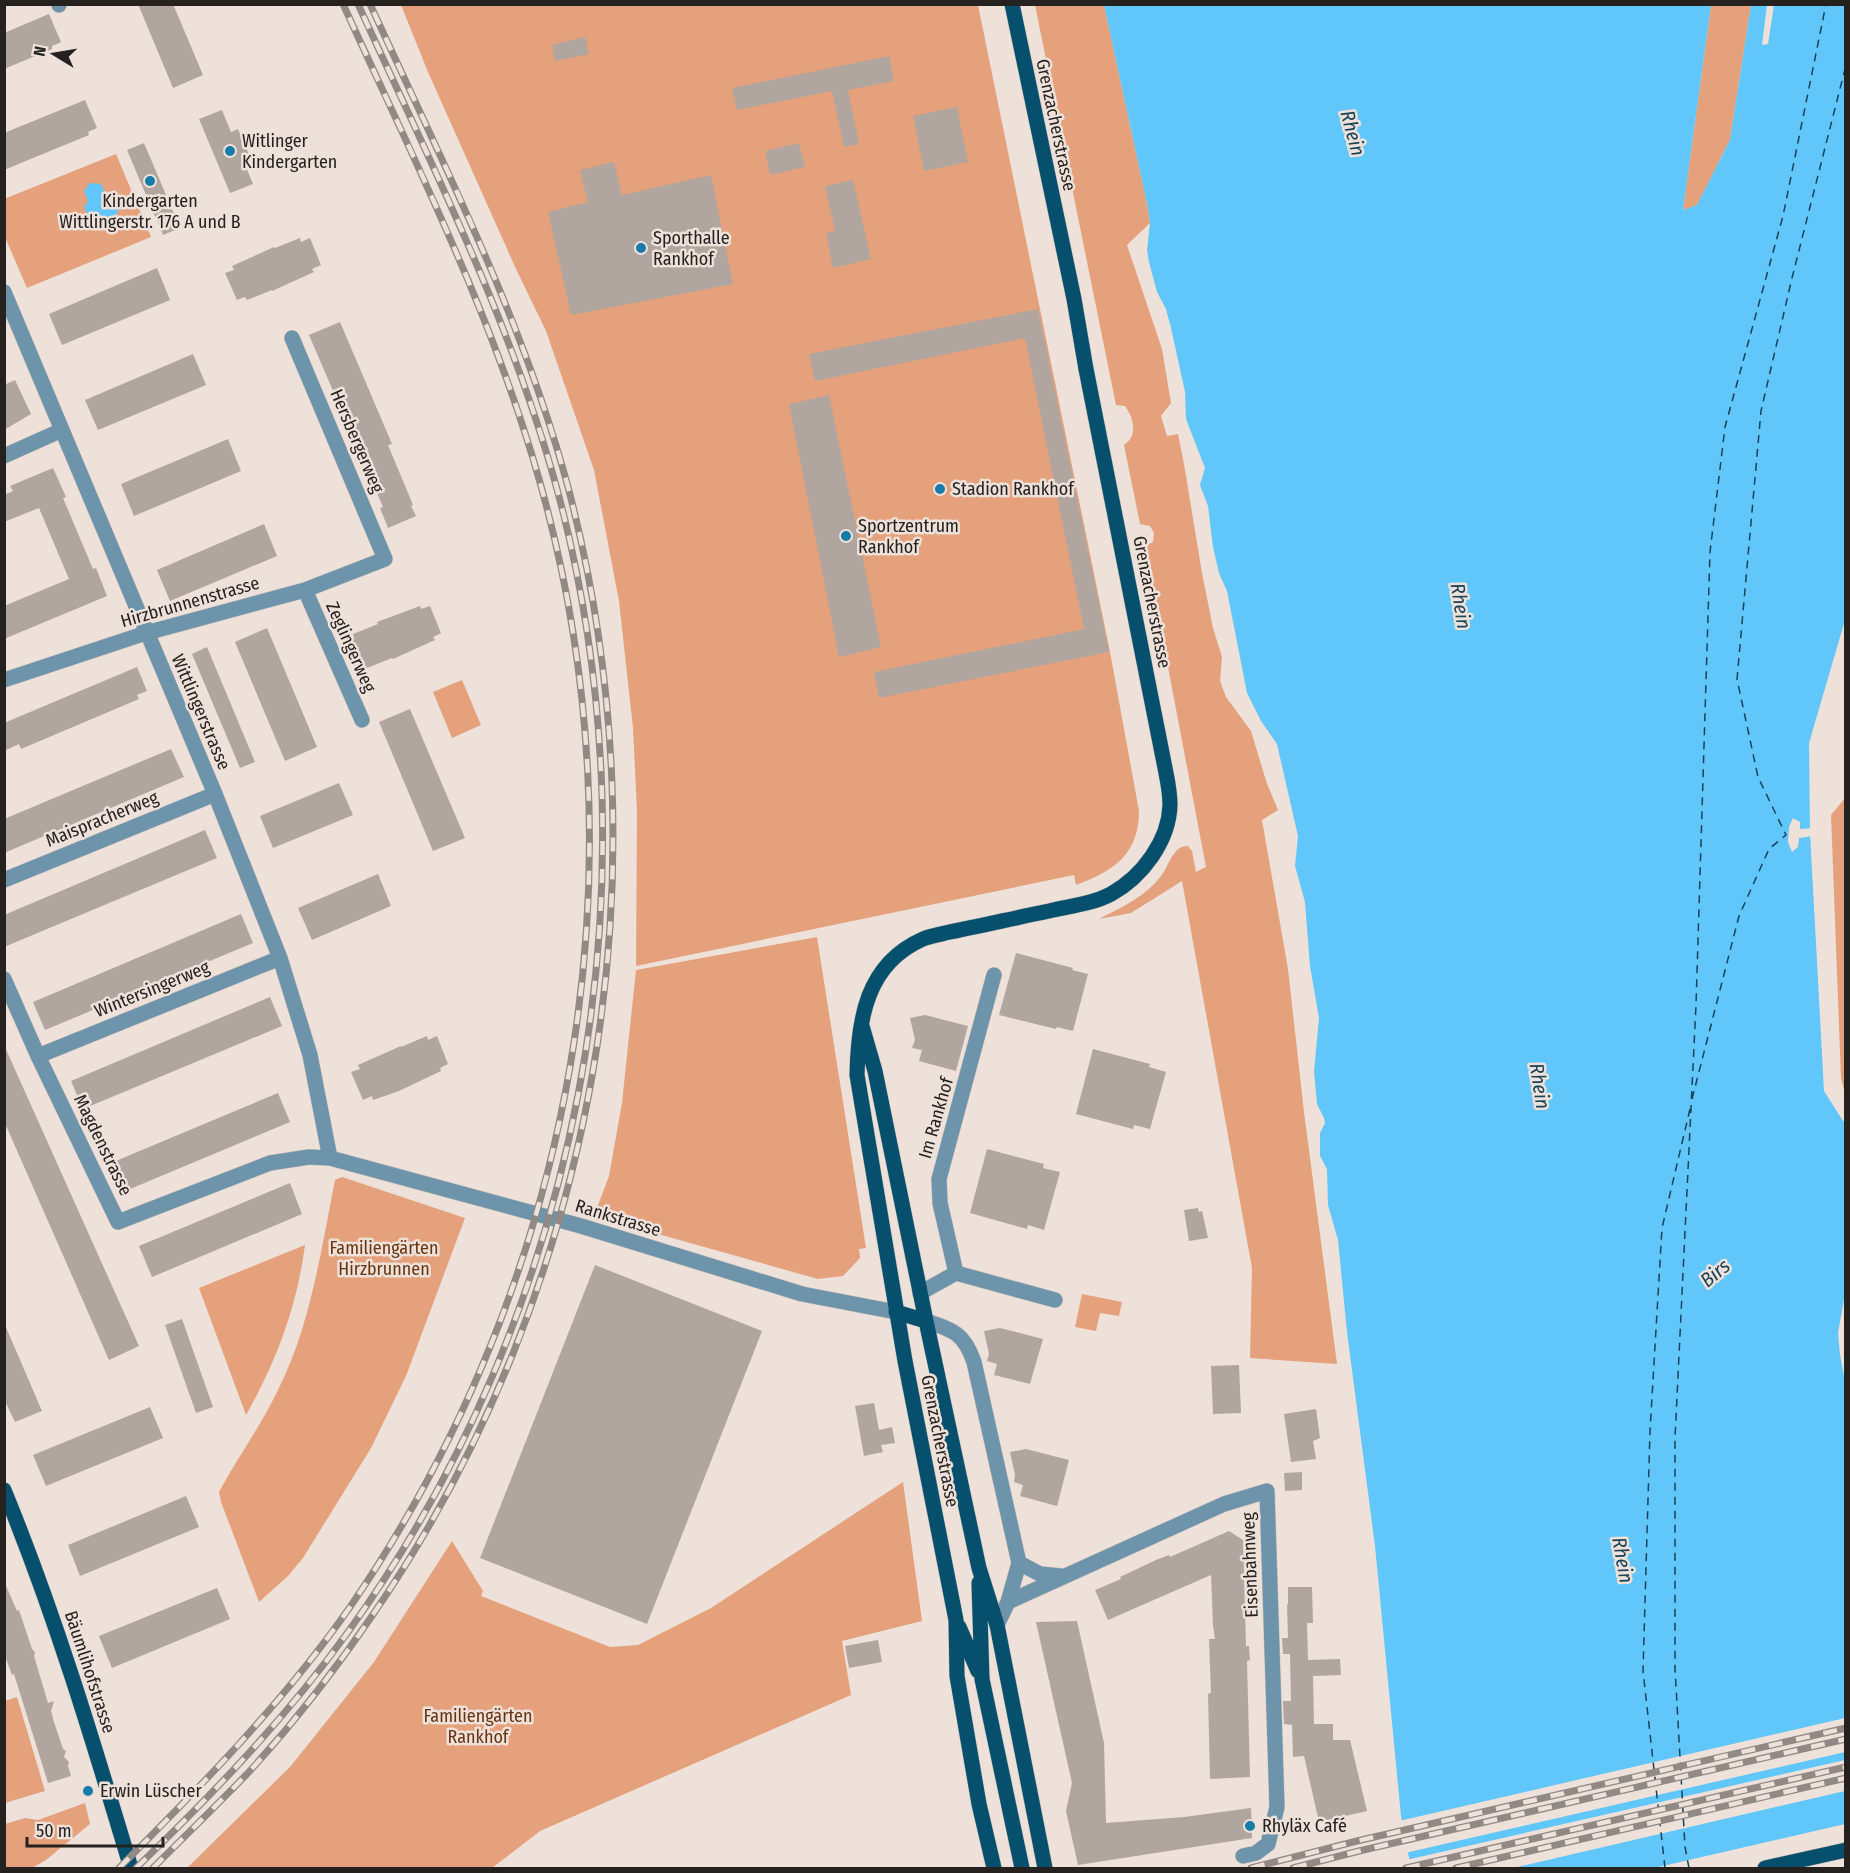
<svg xmlns="http://www.w3.org/2000/svg" width="1850" height="1873" font-family="'Fira Sans Condensed',sans-serif">
<rect width="100%" height="100%" fill="#ede1da"/>
<path fill="#e4a17b" d="M401 5H978L1110 652 1139 811C1139 854 1114 871 1076 885L1074 875 636 966 637 811 633 728 619 601 594 470 546 331 516 269 428 72Z
M1035 5H1104L1148 208 1150 223 1127 245 1162 349 1171 403 1161 416 1167 436 1178 434 1184 464 1202 573 1213 628 1222 657 1220 681 1226 697 1251 731 1267 784 1278 810 1262 820 1288 969 1304 1112 1337 1364 1250 1358 1252 1268 1182 881 1131 913 1099 919C1122 907 1145 897 1161 876 1169 866 1173 845 1188 846L1192 851 1196 872 1206 867 1145 546 1153 542 1154 533 1150 526 1140 524 1124 445C1138 436 1134 418 1125 406L1116 405Z
M1711 5H1751L1730 140 1697 205 1683 210Z
M116 154 151 237 27 288 5 237 4 199Z
M462 680 481 725 452 738 433 692Z
M1845 798V1094L1841 1078 1831 815Z
M817 937 866 1248 859 1249 860 1258 843 1276 818 1279 594 1216 609 1176 622 1103 636 970Z
M342 1177 465 1218 406 1376 371 1448 303 1558 288 1576 259 1602 221 1502 219 1492C238 1457 262 1424 279 1388 311 1323 321 1250 335 1180Z
M305 1245C297 1307 276 1362 246 1415L199 1288Z
M1082 1294 1122 1302 1119 1316 1100 1313 1096 1331 1075 1327Z
M903 1482 922 1621 842 1641 851 1695 540 1831 492 1868H187L290 1767 374 1662 452 1541 483 1591 481 1596 610 1647 638 1645 711 1608Z
M17 1697 45 1791 5 1803V1701Z
M85 1803 90 1824 46 1860 32 1868H5V1824L25 1818 38 1820Z"/>
<path fill="#61c6f9" d="M1104 5H1711L1683 210 1697 205 1730 140 1751 5H1767L1762 45 1768 44 1774 5H1845V620L1809 743 1810 833 1824 1091 1843 1121 1846 1122V1288L1838 1333 1840 1355 1846 1387 1845 1868H1411L1401 1816 1375 1546 1347 1332 1338 1240 1328 1205 1327 1169 1320 1156V1133L1325 1123 1324 1118 1317 1104 1314 1071 1319 1018 1310 966 1305 902 1295 866 1298 836 1277 744 1261 721 1247 693 1227 591 1219 573 1213 547 1208 506 1200 485 1205 468 1186 419 1185 392 1171 328 1166 309 1157 292 1149 262 1147 250 1150 223 1148 208Z
M90 183 101 184 106 195H113L119 210 113 219 115 224 111 229H104L101 223 91 222 84 207 88 201 84 191Z"/>
<path fill="#ede1da" d="M1793 818 1800 822V829L1813 828V836L1799 838 1798 847 1792 852 1788 842 1789 827Z
M1845 1718V1752L1405 1853 1399 1821Z
M1845 1760V1791L1513 1868H1408L1406 1860Z
M1845 1824V1868H1654Z"/>
<g fill="none" stroke-linecap="round" stroke-linejoin="round">
<path stroke="#184358" stroke-width="1.5" stroke-dasharray="8 6" stroke-linecap="butt" d="M1692 1099 1739 916 1769 849 1786 835 1758 777 1737 679 1761 411 1792 278 1846 65
M1665 1868 1643 1671 1650 1431 1662 1228 1690 1109
M1689 1868 1685 1847 1675 1668V1438L1696 1005 1710 552 1725 427 1783 216 1826 4"/>
</g>
<path fill="#b1a69f" d="M138 4H173L203 75 173 88Z
M49 14 61 42 52 46V49L4 69V33Z
M585 37 589 54 555 61 552 45Z
M889 56 894 81 848 90 859 144 844 147 832 91 737 110 732 88Z
M85 100 97 128 88 132 89 135 4 170V133Z
M957 107 968 162 924 171 913 116Z
M222 110 231 132 238 129 251 159 244 162 253 184 230 193 199 119Z
M144 143 180 228 163 235 127 150Z
M799 143 805 167 770 175 765 151Z
M614 162 622 195 711 175 733 284 571 315 548 212 588 202 580 170Z
M853 180 871 259 833 268 826 233 835 231 825 186Z
M300 238 301 242 310 238 321 265 312 269 314 272 272 291V290L247 300 245 297 237 300 225 273 234 270 232 266 274 247 275 248Z
M157 268 170 300 62 345 49 314Z
M1038 309 1109 652 879 698 874 672 1084 629 1025 338 815 381 809 354Z
M340 322 392 444 388 445 413 505 411 506 416 516 388 528 380 508 383 507 309 335Z
M193 354 206 385 98 430 85 400Z
M15 380 31 414 4 430V385Z
M829 395 881 647 839 657 789 404Z
M228 439 241 471 134 516 121 484Z
M53 468 66 497 63 498 93 569 96 568 107 596 4 639V606L69 579 39 508 4 522V495L13 491 10 486Z
M264 524 277 556 170 601 157 570Z
M420 606 421 609 430 606 441 633 433 637 435 640 393 659 392 658 367 668 365 665 357 669 345 641 354 638 353 634 378 624 377 622Z
M267 628 317 747 285 761 235 642Z
M207 647 255 762 240 768 192 654Z
M137 667 147 691 137 695 139 699 21 749 19 744 4 751V723Z
M410 709 465 838 433 851 379 722Z
M171 749 184 777 4 853V819Z
M339 783 353 815 273 848 260 816Z
M205 830 217 858 4 947V915Z
M378 874 391 906 312 940 298 908Z
M241 914 253 943 45 1030 33 1002Z
M1016 953 1073 968 1072 970 1088 974 1073 1031 1057 1027 1056 1029 999 1015Z
M270 997 282 1026 83 1109 71 1081Z
M925 1015 968 1026 956 1071 919 1061 922 1050 912 1048 915 1040 910 1018Z
M427 1036 428 1040 437 1036 448 1064 440 1068 441 1071 399 1091 373 1100 372 1096 363 1100 351 1072 360 1069 358 1065 401 1046V1047Z
M4 1045 139 1346 109 1360 4 1121Z
M1093 1049 1150 1064 1149 1067 1166 1072 1150 1129 1134 1125 1133 1129 1076 1114Z
M278 1093 290 1122 123 1192 111 1163Z
M987 1149 1044 1164 1043 1168 1060 1172 1044 1230 1028 1225 1027 1229 970 1213Z
M290 1183 302 1214 152 1277 139 1246Z
M1198 1208 1199 1212 1202 1211 1208 1238 1189 1241 1184 1210Z
M595 1265 762 1331 647 1624 480 1558Z
M182 1319 213 1407 196 1413 165 1325Z
M5 1325 42 1411 15 1422 4 1399Z
M1000 1328 1043 1339 1030 1384 994 1375 997 1364 987 1361 989 1354 984 1331Z
M1239 1365 1241 1413 1213 1414 1211 1366Z
M874 1403 879 1430 892 1427 895 1443 881 1445 883 1452 864 1456 855 1406Z
M150 1407 163 1438 46 1486 33 1455Z
M1316 1409 1320 1438 1313 1441 1316 1459 1291 1462 1284 1414Z
M1026 1449 1069 1460 1057 1506 1020 1496 1023 1485 1014 1482 1015 1475 1010 1452Z
M1302 1472V1490L1285 1491 1284 1473Z
M186 1496 199 1527 80 1576 68 1545Z
M1229 1531 1243 1540 1246 1646H1249L1250 1660 1247 1661 1250 1777 1210 1779 1208 1694 1211 1693 1209 1639H1215L1213 1625 1211 1575 1108 1620 1095 1590 1121 1579 1120 1577 1156 1560 1169 1555 1170 1557Z
M4 1581 17 1611 19 1610 32 1649 35 1652 34 1656 48 1703 54 1701 51 1711 54 1722 63 1749 66 1751 64 1757 69 1762 68 1766 71 1776 48 1783 14 1674 12 1675 4 1653Z
M1288 1587H1312L1313 1623H1307L1308 1660 1340 1659 1341 1675 1313 1676 1314 1724H1333V1740H1350L1367 1811 1319 1822 1304 1756 1293 1757 1292 1725 1284 1724 1283 1701H1291L1290 1654H1283L1282 1638H1288L1287 1604 1288 1605Z
M217 1588 230 1619 112 1668 99 1636Z
M1077 1621 1104 1743 1106 1823 1184 1817 1251 1808 1252 1838 1078 1865 1066 1811 1072 1783 1036 1622Z
M878 1640 882 1662 849 1668 845 1646Z"/>
<g fill="none" stroke-linecap="round" stroke-linejoin="round">
<g stroke="#c9beb8" stroke-width="16">
<path id="minor" d="M59 4V5
M4 292 215 794 280 958 310 1055 330 1158
M4 456 62 430
M305 590 362 720
M4 680 146 633 305 590 385 559 292 338
M4 880 215 794
M4 979 38 1056 118 1222 270 1163 309 1157 330 1158 581 1226 802 1294 896 1312
M38 1056 280 958
M956 1273 940 1203 939 1179 994 975
M920 1293 956 1273 1055 1300
M926 1321C953 1330 964 1333 974 1362L1019 1563 1040 1574 1061 1576
M1008 1602 1019 1563
M997 1625 1008 1602 1224 1504 1267 1491 1277 1807 1268 1844 1256 1853 1243 1856"/>
</g>
<g stroke="#c9beb8" stroke-width="16">
<path id="major" d="M862 1026 875 1071 926 1321 979 1568 997 1625 1045 1868
M896 1312 926 1321
M4 1490C55 1614 93 1741 131 1868
M979 1583 982 1679 1022 1868
M959 1627 978 1671
M994 1868 979 1804 957 1676 956 1620 905 1361 857 1075C858 1020 866 964 923 939 930 936 938 935 945 933 980 926 1015 918 1049 911 1070 906 1092 904 1111 894 1142 877 1169 841 1170 805 1170 794 1168 783 1166 773L1086 369 1074 299 1012 4
M1765 1868 1846 1850"/>
</g>
<use href="#minor" stroke="#6d94aa" stroke-width="15"/>
<use href="#major" stroke="#06506e" stroke-width="15"/>
<g stroke="#918984" stroke-width="7">
<path id="rail" d="M119 1868C201 1786 283 1703 350 1607 576 1278 649 864 539 479 492 314 414 160 343 4
M136 1868C212 1795 286 1718 348 1632 580 1311 659 891 562 508 517 332 433 169 358 4
M153 1868C184 1837 216 1806 247 1774 293 1724 336 1669 374 1613 598 1287 669 870 568 487 523 319 442 162 370 4
M1251 1868 1357 1841 1846 1728
M1293 1868 1359 1851 1846 1739
M1406 1868 1846 1767
M1456 1868 1846 1778"/>
</g>
<use href="#rail" stroke="#ede1da" stroke-width="4.5" stroke-dasharray="14" stroke-linecap="butt"/>
</g>
<g fill="#177ca7" stroke="#ede1da" stroke-width="2">
<circle cx="230" cy="151" r="6"/>
<circle cx="150" cy="181" r="6"/>
<circle cx="641" cy="248" r="6"/>
<circle cx="940" cy="489" r="6"/>
<circle cx="846" cy="536" r="6"/>
<circle cx="88" cy="1791" r="6"/>
<circle cx="1250" cy="1826" r="6"/>
</g>
<g text-anchor="middle" dominant-baseline="central" stroke-width="5" stroke-linejoin="round" paint-order="stroke">
<g font-size="18" fill="#25211f" stroke="#ede1da">
<text transform="translate(1056 125) rotate(78)">Grenzacherstrasse</text>
<text transform="translate(357 441) rotate(67)">Hersbergerweg</text>
<text transform="translate(190 602) rotate(-16)">Hirzbrunnenstrasse</text>
<text transform="translate(1152 602) rotate(79)">Grenzacherstrasse</text>
<text transform="translate(351 647) rotate(66)">Zeglingerweg</text>
<text transform="translate(201 712) rotate(67)">Wittlingerstrasse</text>
<text transform="translate(102 819) rotate(-22)">Maispracherweg</text>
<text transform="translate(152 989) rotate(-22)">Wintersingerweg</text>
<text transform="translate(936 1118) rotate(-74)">Im Rankhof</text>
<text transform="translate(103 1145) rotate(64)">Magdenstrasse</text>
<text transform="translate(618 1218) rotate(17)">Rankstrasse</text>
<text transform="translate(940 1441) rotate(79)">Grenzacherstrasse</text>
<text transform="translate(1250 1565) rotate(-92)">Eisenbahnweg</text>
<text transform="translate(90 1672) rotate(72)">Bäumlihofstrasse</text>
</g>
<g font-size="18" fill="#25211f" stroke="#ede1da" text-anchor="start">
<text x="242" y="141">Witlinger<tspan x="242" dy="21">Kindergarten</tspan></text>
<text x="150" y="201" text-anchor="middle">Kindergarten<tspan x="150" dy="21">Wittlingerstr. 176 A und B</tspan></text>
<text x="653" y="238">Sporthalle<tspan x="653" dy="21">Rankhof</tspan></text>
<text x="952" y="489">Stadion Rankhof</text>
<text x="858" y="526">Sportzentrum<tspan x="858" dy="21">Rankhof</tspan></text>
<text x="100" y="1791">Erwin Lüscher</text>
<text x="1262" y="1826">Rhyläx Café</text>
</g>
<g font-size="18" fill="#693410" stroke="#ede1da">
<text x="384" y="1248">Familiengärten<tspan x="384" dy="21">Hirzbrunnen</tspan></text>
<text x="478" y="1716">Familiengärten<tspan x="478" dy="21">Rankhof</tspan></text>
</g>
<g font-size="20" font-style="italic" fill="#184358" stroke="#ede1da">
<text transform="translate(1353 133) rotate(75)">Rhein</text>
<text transform="translate(1461 606) rotate(81)">Rhein</text>
<text transform="translate(1540 1086) rotate(81)">Rhein</text>
<text transform="translate(1715 1273) rotate(-40)">Birs</text>
<text transform="translate(1623 1560) rotate(80)">Rhein</text>
</g>
</g>
<rect width="1850" height="1873" fill="none" stroke="#25211f" stroke-width="12"/>
<g transform="translate(54 54) rotate(281)" stroke="#ede1da" stroke-width="4.5" paint-order="stroke">
<path d="M0-4.5L10 22L0 15L-10 22Z" fill="#25211f"/>
<text y="-9" font-size="16" font-weight="bold" text-anchor="middle" fill="#25211f">N</text>
</g>
<path d="M27 1837v9h136v-9" fill="none" stroke="#25211f" stroke-width="3"/>
<text x="36" y="1837" font-size="18" fill="#25211f" stroke="#ede1da" stroke-width="4.5" paint-order="stroke">50 m</text>
</svg>
